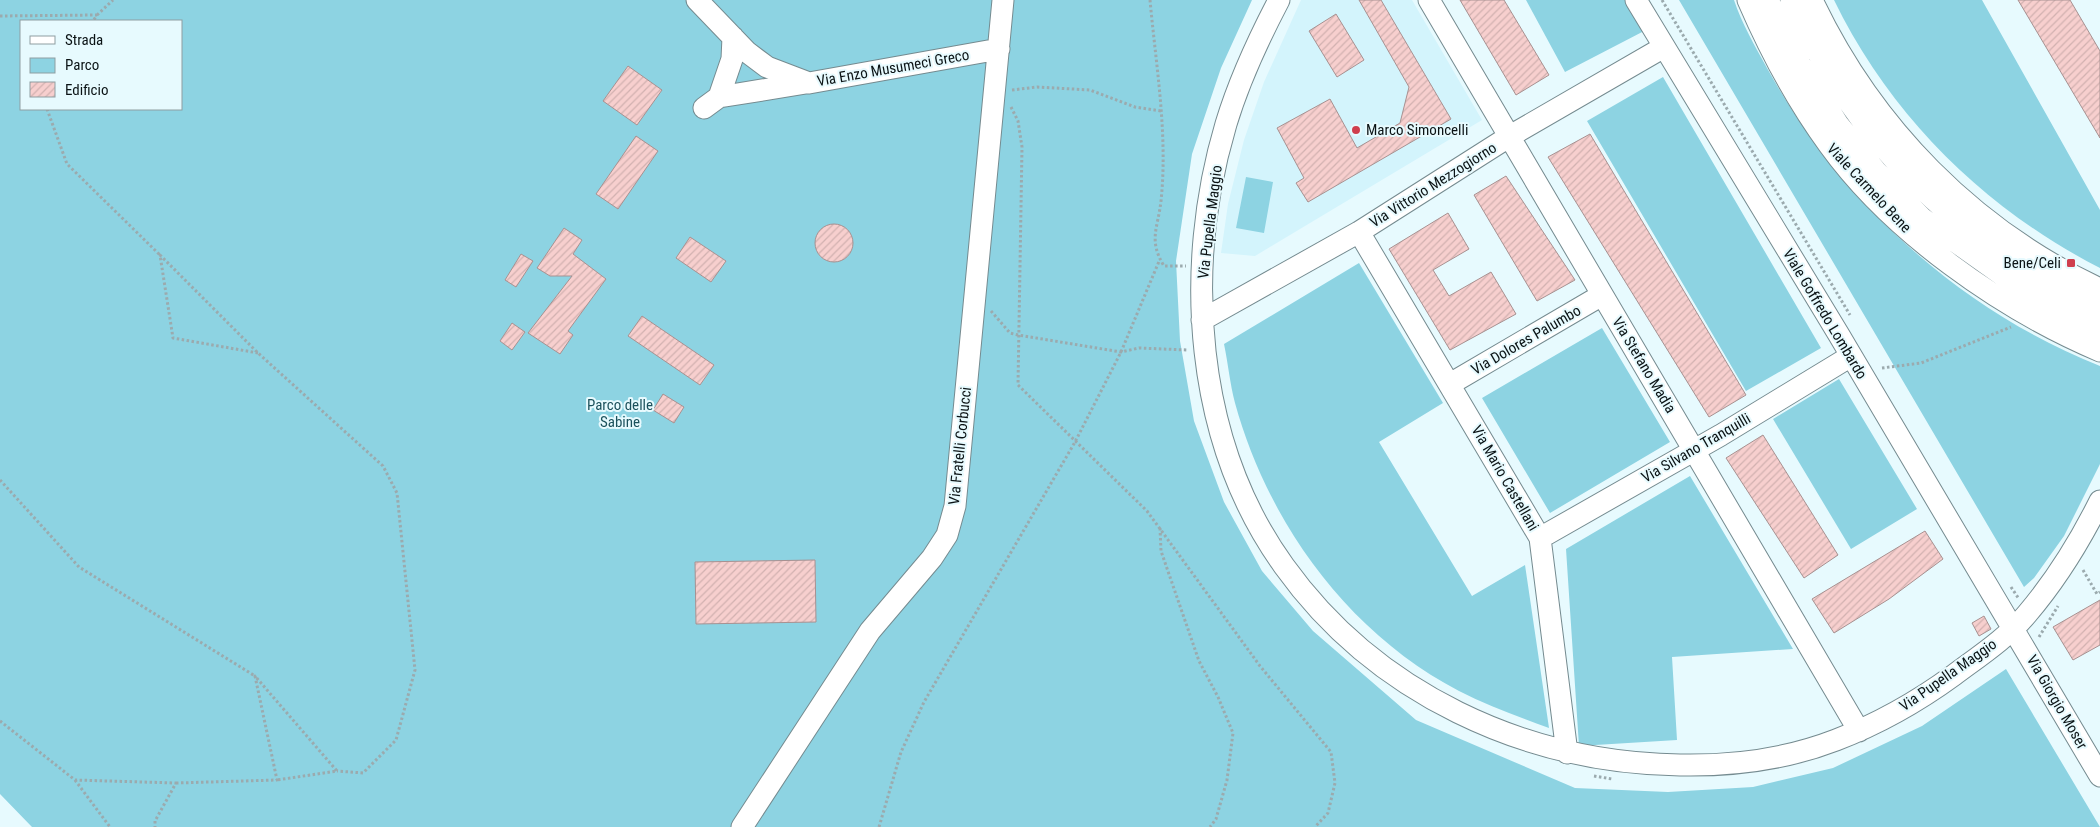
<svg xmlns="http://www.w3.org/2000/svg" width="2100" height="827" font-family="'Roboto Condensed',sans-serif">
<defs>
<pattern id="building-hatch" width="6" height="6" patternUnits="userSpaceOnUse" patternTransform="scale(1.25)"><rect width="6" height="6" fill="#f7cfce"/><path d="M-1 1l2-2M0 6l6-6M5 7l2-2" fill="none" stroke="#d2b1b0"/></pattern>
</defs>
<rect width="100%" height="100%" fill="#e7fafe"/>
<path fill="#d3f4fc" d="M1301 0H1412L1482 120 1255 256 1221 253 1228 204 1244 140 1264 82Z"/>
<path fill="#8dd3e2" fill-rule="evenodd" d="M0 0H1252L1221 68 1192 154 1176 261 1180 341 1194 421 1224 502 1262 571 1313 631 1416 720 1575 788 1668 792 1753 787 1833 768 1922 726 2006 669 2100 827H32L0 794ZM21 21H181V109H21Z
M1526 0H1629L1646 30 1565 72Z
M1679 0H1734C1742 24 1755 46 1767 68 1840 201 1959 310 2100 366V464L2064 536 2034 578 2024 587Z
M1834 0H1982L2100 210V268C1985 209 1891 117 1834 0Z
M1663 77 1821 348 1746 391 1587 121Z
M1246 177 1273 182 1264 233 1236 228Z
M1359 263 1443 403 1379 442 1472 596 1525 565 1549 728C1519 717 1488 706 1459 691 1348 633 1268 523 1235 403 1230 384 1228 363 1224 344Z
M1602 328 1670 442 1550 513 1482 398Z
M1839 379 1917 509 1851 549 1773 419Z
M1690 476 1793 649 1672 657 1677 740 1579 746 1566 549Z"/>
<path fill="url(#building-hatch)" stroke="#a79191" d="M1359 0H1381L1451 119 1308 202 1296 183 1304 178 1277 128 1330 99 1357 148 1400 123 1409 87Z
M1460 0H1504L1549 75 1516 95Z
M2018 0H2070L2100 51V138Z
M1336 14 1364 60 1337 77 1309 31Z
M628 66 662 90 637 125 603 101Z
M1590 134 1746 395 1709 417 1548 157Z
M636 136 658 151 618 209 596 194Z
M1506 176 1575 280 1537 301 1474 195Z
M1448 213 1469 249 1433 270 1449 296 1491 272 1516 314 1450 350 1389 249Z
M815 243a19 19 0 1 1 38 0a19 19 0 1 1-38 0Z
M564 228 582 240 573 254 606 279 568 331 573 335 560 354 528 333 572 276H550L537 268Z
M690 237 726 261 711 282 676 258Z
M521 254 533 261 516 287 505 280Z
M642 316 714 365 700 385 628 336Z
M512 323 525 332 512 350 500 341Z
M663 394 684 407 674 423 653 410Z
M1763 435 1838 555 1804 578 1726 458Z
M1925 531 1943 559 1889 599 1834 633 1812 599Z
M815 560 816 622 696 624 695 562Z
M2100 600V645L2073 660 2053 627Z
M1984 616 1991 629 1979 636 1972 623Z"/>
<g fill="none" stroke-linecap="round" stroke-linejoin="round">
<g stroke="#758b90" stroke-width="23">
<path id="minor" d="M697 0 747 52 767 67 809 83 999 49
M1279 0C1258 40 1239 81 1226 124 1183 268 1194 441 1284 566 1375 693 1525 763 1680 765 1732 766 1787 759 1836 740 1878 724 1917 702 1954 675 1978 657 2007 638 2027 614 2056 580 2080 541 2100 501
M1429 0 1859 731
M1636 0 1839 335 2100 776
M1748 0C1770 51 1796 100 1829 145 1892 232 2001 309 2100 351
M1768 0 1800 64 1838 124 1876 171 1922 218 2019 287 2056 309 2100 329
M1791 0C1856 143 1958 243 2100 309
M1812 0C1872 127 1973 230 2100 289
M719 97 732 59 733 37
M704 108 719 97 806 83
M1359 232 1540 538 1567 753
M1202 320 1359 232 1510 136 1664 47
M1450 384 1602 295
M1540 538 1721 435 1851 356
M742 827 870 631 932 558 947 535 955 506 1003 0"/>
</g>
<path stroke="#9baaae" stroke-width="3" stroke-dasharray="2.5 2.5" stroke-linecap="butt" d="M1150 0C1156 66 1168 134 1161 201 1158 228 1148 240 1164 266H1186
M1662 0 1850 315
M97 15 113 0
M0 16 97 15 93 21
M1012 90 1037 87 1090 90 1135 107 1161 111
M1011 107 1018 121 1022 147 1018 385 1147 511 1260 666 1331 752 1335 783 1328 813 1315 827
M47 109 67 164 160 255
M991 311 1010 333 1018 335 1121 352 1139 348 1187 350
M258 353 173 338 160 255 258 353 383 466 397 493 415 670 396 740 363 773 337 771
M1882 368 1921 363 2011 327
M0 480 79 567 255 676
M1160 528 1161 551 1199 661 1218 697 1233 733 1227 780 1216 819 1210 827
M2083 570 2097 594 2100 592
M2011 587 2019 599
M2039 637 2058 606
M0 721 75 780 176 783 155 821V827
M1594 776 1612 779
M75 780 110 827
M176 783 277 780 255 676 337 771 277 780
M879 827 901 752 924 702 1075 442 1121 352 1160 259"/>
<use href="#minor" stroke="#fff" stroke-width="21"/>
</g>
<g fill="#cf3f4e" stroke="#e7fafe" stroke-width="2">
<circle cx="1356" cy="130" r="5"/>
<rect x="2066" y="258" width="10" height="10" rx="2.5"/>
</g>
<g text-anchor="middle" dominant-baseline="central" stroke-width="4" stroke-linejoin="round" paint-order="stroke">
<g font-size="15" fill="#0b1315" stroke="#e7fafe">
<text transform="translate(893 68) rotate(-10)">Via Enzo Musumeci Greco</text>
<text transform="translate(1433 185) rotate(-32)">Via Vittorio Mezzogiorno</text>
<text transform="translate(1869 188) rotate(47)">Viale Carmelo Bene</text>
<text transform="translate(1210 222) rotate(-83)">Via Pupella Maggio</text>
<text transform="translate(1825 314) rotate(59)">Viale Goffredo Lombardo</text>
<text transform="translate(1526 340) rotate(-30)">Via Dolores Palumbo</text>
<text transform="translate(1644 365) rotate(59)">Via Stefano Madia</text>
<text transform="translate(960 446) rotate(-84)">Via Fratelli Corbucci</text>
<text transform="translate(1696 448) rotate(-30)">Via Silvano Tranquilli</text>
<text transform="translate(1505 478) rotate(60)">Via Mario Castellani</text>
<text transform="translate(1948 675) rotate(-35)">Via Pupella Maggio</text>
<text transform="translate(2057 702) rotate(60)">Via Giorgio Moser</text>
</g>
<g font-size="15" fill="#0b1315" stroke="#e7fafe" text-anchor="start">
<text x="1366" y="130">Marco Simoncelli</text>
<text x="2061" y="263" text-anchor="end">Bene/Celi</text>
</g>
<g font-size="15" fill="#1c515c" stroke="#e7fafe">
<text x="620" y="405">Parco delle<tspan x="620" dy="17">Sabine</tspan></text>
</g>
</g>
<rect x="20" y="20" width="162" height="90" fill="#e7fafe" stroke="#8f9ea1"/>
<rect x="30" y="36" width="25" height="8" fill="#ffffff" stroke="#8f9ea1"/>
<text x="65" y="45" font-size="15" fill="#0b1315">Strada</text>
<rect x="30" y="58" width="25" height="15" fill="#8dd3e2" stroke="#8f9ea1"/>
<text x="65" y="70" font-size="15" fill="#0b1315">Parco</text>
<rect x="30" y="82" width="25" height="15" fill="url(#building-hatch)" stroke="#8f9ea1"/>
<text x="65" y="95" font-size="15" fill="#0b1315">Edificio</text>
</svg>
